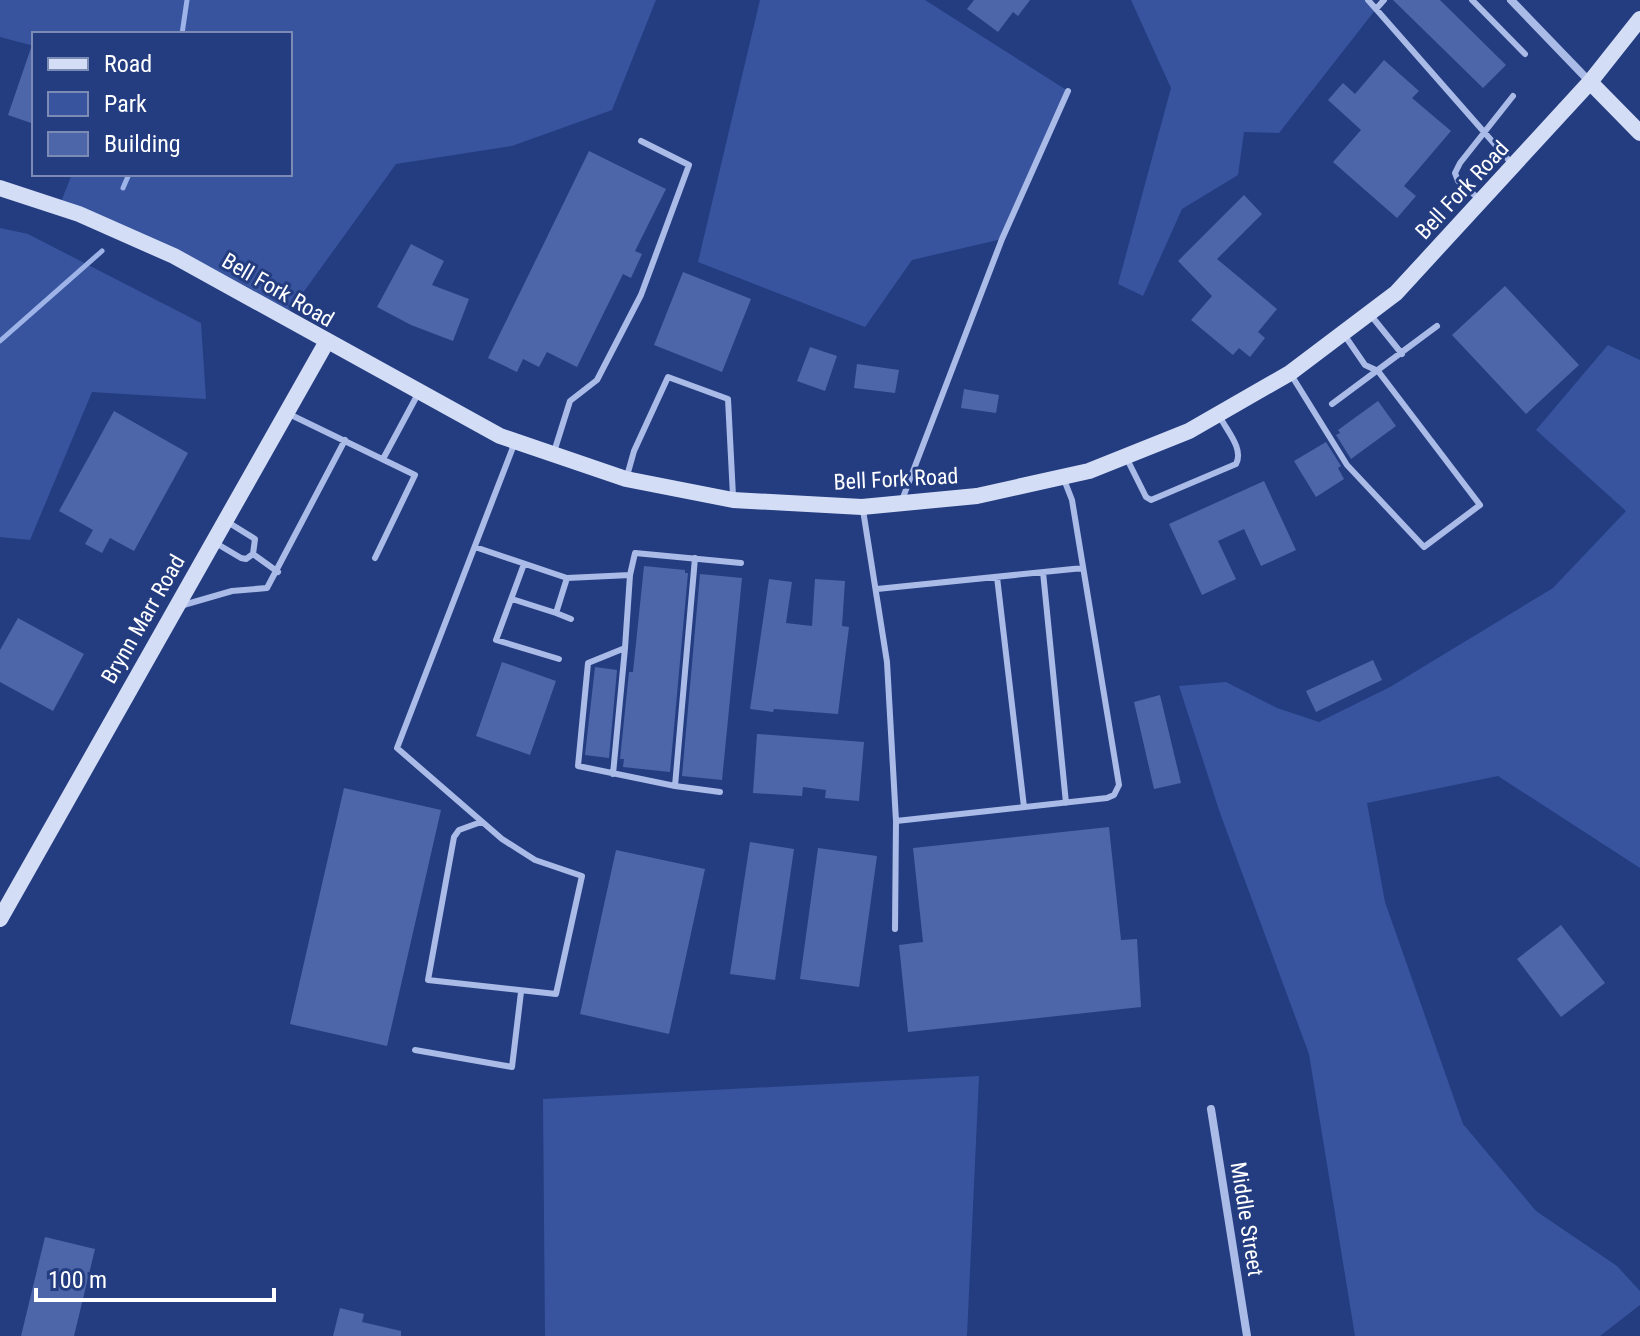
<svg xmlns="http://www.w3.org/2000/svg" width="1640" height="1336" font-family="'Roboto Condensed',sans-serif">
<rect width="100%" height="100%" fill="#243d80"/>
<path fill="#38549e" d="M0 0H656L612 110 512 146 396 164 284 319 59 207 72 174H290V34H34V46L0 37Z
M760 0H925L1068 91 1002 239 912 260 865 327 698 262Z
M1131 0H1368L1376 9 1279 133 1244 132 1238 175 1182 209 1143 296 1118 284 1171 88Z
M0 228 28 234 201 323 206 399 92 392 30 540 0 537Z
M1608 345 1640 360V868L1498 776 1367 803 1385 902 1463 1124 1536 1211 1617 1266 1640 1291V1305L1600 1336H1355L1309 1054 1220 813 1179 686 1226 682 1277 708 1319 722 1390 687 1553 588 1626 511 1536 430Z
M979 1076 967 1336H545L543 1099Z"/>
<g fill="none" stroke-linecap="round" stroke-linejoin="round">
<path stroke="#9eb4e8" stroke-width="5" d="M182 34 187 0
M123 188 129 174
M0 341 102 251"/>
</g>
<path fill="#4c66a9" d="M974 0H1030L1018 16 1013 12 998 32 967 9Z
M1393 0H1440L1506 65 1483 88Z
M32 45H34V124L8 115Z
M1384 60 1419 91 1412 98 1451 131 1404 186 1416 196 1397 218 1333 162 1361 130 1328 100 1343 83 1355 94Z
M589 151 666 189 635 251 642 254 631 278 623 274 577 367 547 352 539 367 523 359 517 372 488 358Z
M1244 195 1262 214 1217 259 1277 309 1258 332 1265 338 1250 357 1239 348 1233 355 1191 320 1212 296 1178 261Z
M411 244 444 261 432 285 469 299 453 341 411 325 377 307Z
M683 272 751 299 722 372 654 345Z
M1505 286 1579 365 1526 414 1452 335Z
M810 347 837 356 825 391 797 381Z
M857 364 899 370 895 393 854 388Z
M964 389 999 395 996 413 961 408Z
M1378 401 1396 426 1351 459 1336 435 1340 433 1338 430Z
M114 411 188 453 134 551 110 538 102 553 85 544 93 530 59 511Z
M1326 442 1341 466 1338 468 1344 479 1316 497 1294 461Z
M1264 481 1296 550 1261 566 1244 529 1218 541 1236 579 1202 595 1169 524Z
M644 566 685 570V573H688L670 772 623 767 624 759H620L629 672H633Z
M700 574 742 578 722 780 682 776Z
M769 579 792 582 786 623 812 626 815 579 845 581 842 626 849 627 838 714 774 709 773 712 750 709Z
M18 618 84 654 53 711 0 682V650Z
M1373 660 1382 680 1316 712 1306 691Z
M502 662 556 681 530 755 476 736Z
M595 667 617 670 609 758 585 755Z
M1160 695 1181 783 1154 789 1134 702Z
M757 734 864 742 859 801 825 798 826 790 803 787 802 796 753 793Z
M344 788 441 810 387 1046 290 1024Z
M1109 827 1121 940 1137 939 1141 1007 908 1032 899 945 923 942 913 848Z
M750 842 794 849 775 980 730 974Z
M818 848 877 856 859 987 800 979Z
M616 850 705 869 669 1034 580 1014Z
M1561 925 1605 983 1561 1017 1517 959Z
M45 1237 95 1249 74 1336H21Z
M340 1308 364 1314 362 1322 401 1331V1336H333Z"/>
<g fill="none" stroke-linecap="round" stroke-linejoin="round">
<path stroke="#aabbe7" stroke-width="6" d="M1368 0 1376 9 1384 0
M1472 0 1525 54
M1376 9 1513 165
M1478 198 1458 181 1455 173 1460 163 1513 96
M1369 313 1402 354
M1290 373 1347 465 1424 547 1480 505 1378 371 1365 365 1343 333
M1332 404 1437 326
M289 414 415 475 375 558
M554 452 570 401 597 380 641 295 689 165 641 141
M383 459 419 392
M1127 459 1146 497 1151 500 1236 464C1244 449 1227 431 1220 417
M627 476 634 451 668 377 728 399 733 496
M902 500 1002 239 1068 91
M863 510 887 662 896 821 895 929
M226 521 255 539 253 554 278 572
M214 542 241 558 246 559 253 554
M475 547 567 578 630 575 635 553 741 563
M695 558 675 786 720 792
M524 564 496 640 559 659
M1043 572 1066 803
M630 575 625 648 588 663 578 766 675 786
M997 577 1024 807
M567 578 556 613 571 619
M877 589 1083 568
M512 599 556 613
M180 606 232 591 267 588 345 440
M613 774 625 648
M896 821 1107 798 1114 795 1119 785 1072 500 1063 477
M481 822 459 830 454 837 428 980 556 994 582 876 535 860 502 839 397 748 515 442
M415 1050 512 1067 521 992"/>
<path stroke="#aabbe7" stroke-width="8" d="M1511 0 1590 82
M1211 1109 1247 1336"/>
<path stroke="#d4ddf6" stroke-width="16" d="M1590 82 1640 133
M0 188 79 214 174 256 500 436 626 479 733 500 862 507 977 496 1089 471 1189 431 1290 373 1396 293 1590 82 1640 19
M0 919 326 343"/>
</g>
<g text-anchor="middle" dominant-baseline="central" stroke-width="6" stroke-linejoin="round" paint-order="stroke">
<g font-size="22" fill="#fff" stroke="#243d80">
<text transform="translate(1462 190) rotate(-47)">Bell Fork Road</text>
<text transform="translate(278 290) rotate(30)">Bell Fork Road</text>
<text transform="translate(896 479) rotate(-3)">Bell Fork Road</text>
<text transform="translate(143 619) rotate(-60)">Brynn Marr Road</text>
<text transform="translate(1247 1219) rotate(81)">Middle Street</text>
</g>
</g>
<rect x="32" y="32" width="260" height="144" fill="#243d80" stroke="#7c8bb3" stroke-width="2"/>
<rect x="48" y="58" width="40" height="12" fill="#d4ddf6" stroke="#7c8bb3" stroke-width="2"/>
<text x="104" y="72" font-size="24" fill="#ffffff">Road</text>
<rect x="48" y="92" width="40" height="24" fill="#38549e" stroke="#7c8bb3" stroke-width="2"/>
<text x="104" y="112" font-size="24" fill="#ffffff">Park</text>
<rect x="48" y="132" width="40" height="24" fill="#4c66a9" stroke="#7c8bb3" stroke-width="2"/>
<text x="104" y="152" font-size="24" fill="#ffffff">Building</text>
<path d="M36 1288v12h238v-12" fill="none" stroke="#ffffff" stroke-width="4"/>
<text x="48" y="1288" font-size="24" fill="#ffffff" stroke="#243d80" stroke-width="6" paint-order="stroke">100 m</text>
</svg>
